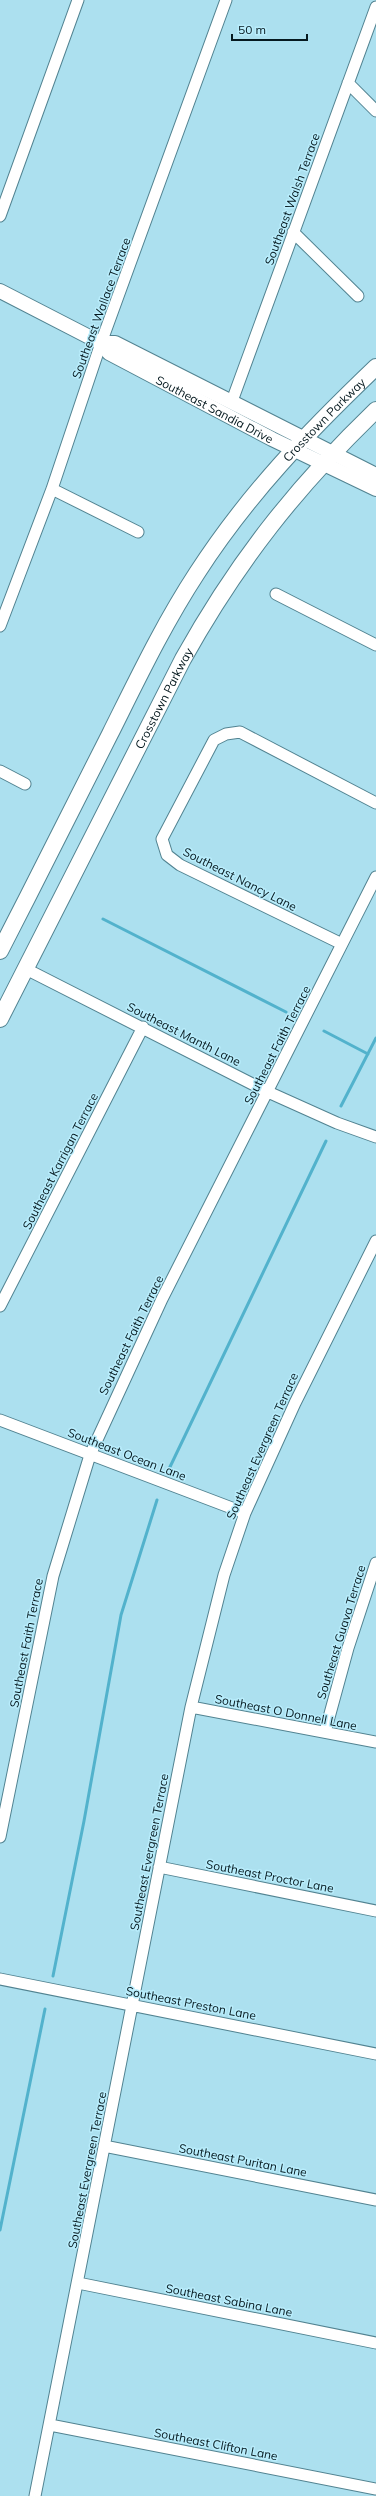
<svg xmlns="http://www.w3.org/2000/svg" width="376" height="2496" font-family="Mulish,sans-serif">
<rect width="100%" height="100%" fill="#ace0ef"/>
<g fill="none" stroke-linecap="round" stroke-linejoin="round">
<path stroke="#52b2cc" stroke-width="3" d="M103 919 286 1012
M324 1031 368 1054
M341 1106 376 1038
M169 1469 326 1141
M53 1976 84 1821 121 1615 157 1500
M0 2230 45 2009"/>
<g stroke="#528391" stroke-width="13">
<path id="minor" d="M348 83 376 111
M0 216 78 0
M293 232 358 296
M232 401 376 7
M52 489 138 532
M276 594 376 645
M0 626 52 489 101 343 226 0
M0 771 25 784
M342 944 180 865 167 855 162 839 214 740 226 734 240 732 376 803
M26 969 268 1092 337 1123 376 1137
M0 1306 143 1027
M0 1420 245 1513
M191 1707 376 1742
M325 1732 348 1648 376 1563
M0 1837 53 1576 90 1455 162 1299 376 877
M159 1867 376 1911
M0 1979 376 2054
M104 2146 376 2200
M78 2283 376 2343
M50 2425 376 2489
M35 2496 191 1707 224 1575 245 1513 295 1403 376 1241"/>
</g>
<g stroke="#528391" stroke-width="16">
<g id="tertiary">
<path id="s1" d="M0 291 101 343 109 353 272 439 376 489"/>
<path d="M101 343H115L376 475"/>
</g>
</g>
<g stroke="#528391" stroke-width="18">
<g id="secondary">
<path id="s2" d="M0 951C37 879 73 807 110 734 137 680 163 625 197 573 248 494 308 432 376 367"/>
<path id="s3" d="M0 1019 183 659C237 562 296 487 376 410"/>
</g>
</g>
<use href="#minor" stroke="#fff" stroke-width="11"/>
<use href="#tertiary" stroke="#fff" stroke-width="14"/>
<use href="#secondary" stroke="#fff" stroke-width="16"/>
</g>
<g text-anchor="middle" dominant-baseline="central" stroke-width="3" stroke-linejoin="round" paint-order="stroke">
<g font-size="12" fill="#05191f" stroke="#b9edfc">
<text transform="translate(292 199) rotate(-70)">Southeast Walsh Terrace</text>
<text transform="translate(101 308) rotate(-70)">Southeast Wallace Terrace</text>
<text stroke="none"><textPath href="#s1" startOffset="246">Southeast Sandia Drive</textPath></text>
<text stroke="none"><textPath href="#s2" startOffset="626">Crosstown Parkway</textPath></text>
<text stroke="none"><textPath href="#s3" startOffset="360">Crosstown Parkway</textPath></text>
<text transform="translate(240 879) rotate(27)">Southeast Nancy Lane</text>
<text transform="translate(184 1034) rotate(27)">Southeast Manth Lane</text>
<text transform="translate(277 1045) rotate(-63)">Southeast Faith Terrace</text>
<text transform="translate(60 1161) rotate(-63)">Southeast Karrigan Terrace</text>
<text transform="translate(131 1335) rotate(-64)">Southeast Faith Terrace</text>
<text transform="translate(262 1446) rotate(-66)">Southeast Evergreen Terrace</text>
<text transform="translate(127 1454) rotate(21)">Southeast Ocean Lane</text>
<text transform="translate(341 1632) rotate(-73)">Southeast Guava Terrace</text>
<text transform="translate(26 1643) rotate(-79)">Southeast Faith Terrace</text>
<text transform="translate(286 1712) rotate(11)">Southeast O Donnell Lane</text>
<text transform="translate(149 1852) rotate(-79)">Southeast Evergreen Terrace</text>
<text transform="translate(270 1876) rotate(11)">Southeast Proctor Lane</text>
<text transform="translate(191 2003) rotate(11)">Southeast Preston Lane</text>
<text transform="translate(243 2160) rotate(11)">Southeast Puritan Lane</text>
<text transform="translate(87 2170) rotate(-79)">Southeast Evergreen Terrace</text>
<text transform="translate(229 2300) rotate(11)">Southeast Sabina Lane</text>
<text transform="translate(216 2444) rotate(11)">Southeast Clifton Lane</text>
</g>
</g>
<path d="M232 34v6h75v-6" fill="none" stroke="#05191f" stroke-width="2"/>
<text x="238" y="34" font-size="12" fill="#05191f" stroke="#b9edfc" stroke-width="3" paint-order="stroke">50 m</text>
</svg>
